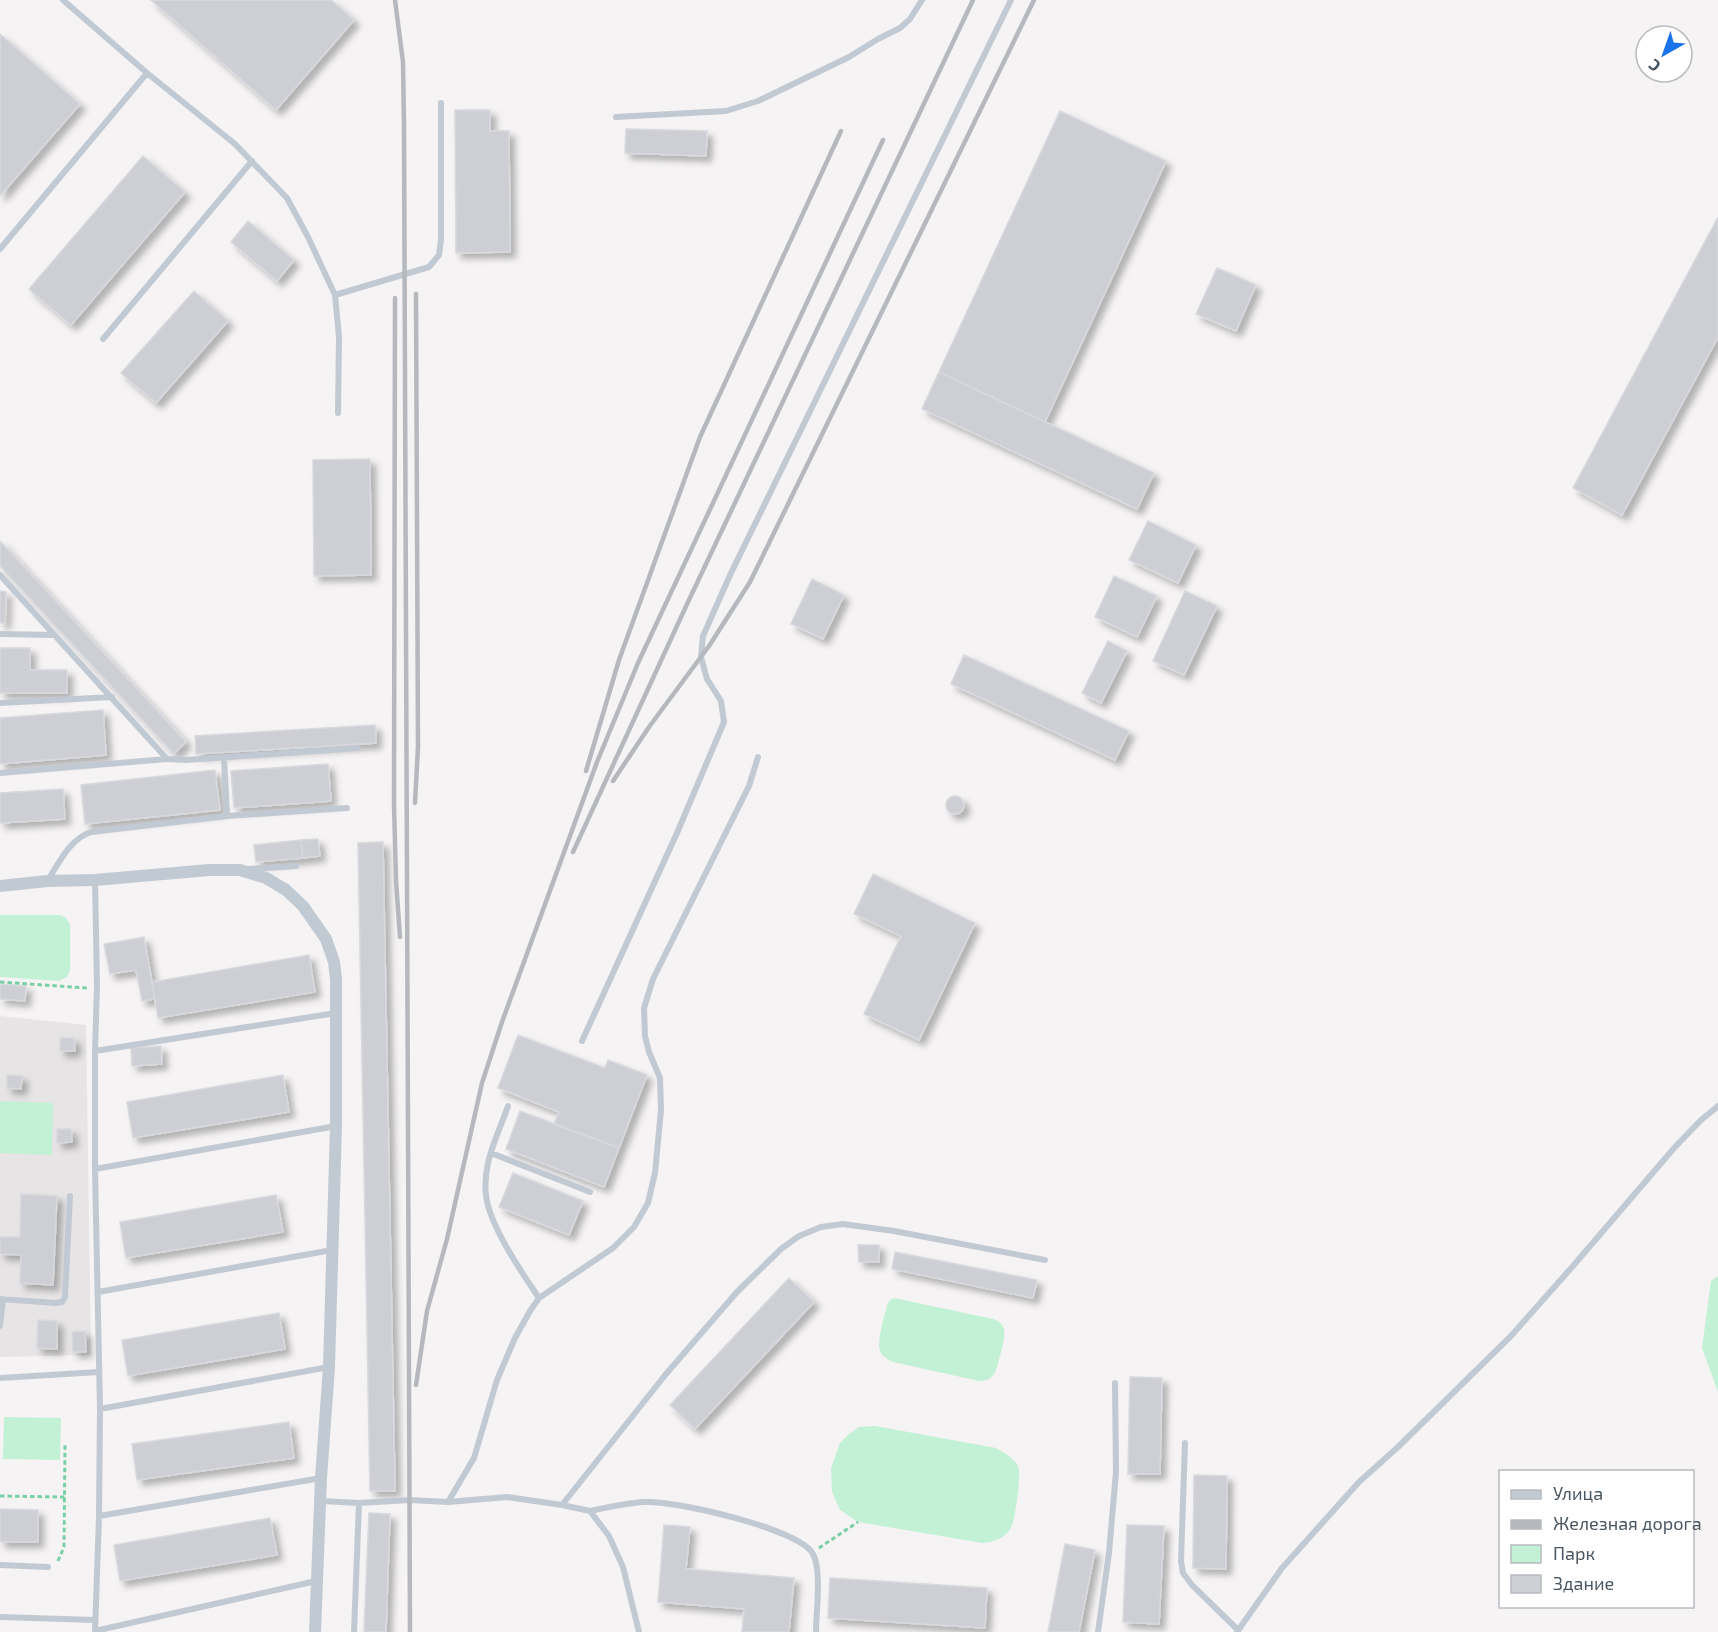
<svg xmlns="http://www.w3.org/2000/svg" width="1718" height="1632" font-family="'Exo 2',sans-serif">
<defs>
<filter id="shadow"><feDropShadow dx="5.5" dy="5.5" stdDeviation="3" flood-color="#0004"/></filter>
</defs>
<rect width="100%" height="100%" fill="#f5f3f3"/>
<path fill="#e6e4e5" d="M0 1016 86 1025 91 1355 0 1357Z"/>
<path fill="#c3f1d5" d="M0 915H60L65 917 70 924V971L67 977 59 981 0 977Z
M0 1101 53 1103 52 1155 0 1153Z
M1718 1276V1392L1702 1348 1711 1281Z
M894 1298 993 1319C998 1321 1002 1323 1004 1329 1006 1338 998 1363 995 1373 990 1379 987 1381 979 1381L893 1362C889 1360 883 1357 881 1353 875 1344 885 1316 887 1305L890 1300Z
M4 1417 61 1418 60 1460 3 1459Z
M875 1426 996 1448C1003 1452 1014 1458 1018 1466 1022 1473 1015 1520 1011 1528 1005 1538 993 1542 983 1543L858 1522 840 1510 832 1492 831 1468 840 1443 848 1435 859 1427Z"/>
<path fill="#cdcfd5" stroke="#d7d9de" stroke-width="1.5" filter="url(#shadow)" d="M151 0H331L354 20 276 110Z
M0 34 80 104 0 196Z
M455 110H490V131H509L510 252 456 253Z
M1060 111 1166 161 1045 422 939 372Z
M626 129 707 131 706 156 625 153Z
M143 156 185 192 71 325 29 289Z
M1718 217V337L1622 515 1573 488Z
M248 221 294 260 277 281 231 242Z
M1217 268 1256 285 1236 331 1196 314Z
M194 291 228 321 156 403 121 373Z
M939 372 1154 473 1137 509 922 409Z
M370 459 371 575 314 576 313 460Z
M1148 521 1196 545 1178 583 1129 560Z
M0 541 186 742 174 754 0 566Z
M1114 576 1157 596 1137 637 1095 617Z
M812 579 844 595 823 639 791 624Z
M0 591 6 592 5 623H0Z
M1185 591 1217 606 1184 675 1153 661Z
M1108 641 1127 651 1101 703 1082 693Z
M0 648H30V670H67V693H0Z
M964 655 1129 731 1115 760 951 684Z
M103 710 106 755 0 764V718Z
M375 725 376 743 196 754 195 736Z
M328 764 331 801 234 808 231 771Z
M215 770 220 810 85 824 81 785Z
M63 789 65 819 0 823V793Z
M946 805a9 9 0 1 1 18 0a9 9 0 1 1-18 0Z
M318 839 320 856 303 858 301 840Z
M301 840 303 858 256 862 254 845Z
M383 842 395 1491H370L358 843Z
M873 874 975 923 919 1040 864 1014 901 936 854 914Z
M144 937 155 999 142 1001 136 970 110 974 104 944Z
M309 955 315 992 158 1018 152 982Z
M0 984 26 986 25 1001 0 999Z
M518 1035 605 1068 608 1060 647 1075 619 1148 554 1124 559 1112 498 1088Z
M60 1038H74L75 1051H60Z
M161 1046 162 1064 132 1066 131 1048Z
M7 1075 22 1076 21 1089 7 1088Z
M283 1075 289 1112 133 1138 127 1102Z
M520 1111 619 1148 604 1187 506 1149Z
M57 1129H71L72 1142 57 1143Z
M513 1173 583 1201 569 1235 499 1207Z
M21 1194 57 1196 53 1285 20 1283 21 1255 0 1254V1237H20Z
M276 1195 283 1232 126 1258 120 1222Z
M858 1245H879V1262H859Z
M895 1252 1037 1280 1033 1298 892 1269Z
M789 1278 814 1302 695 1429 670 1405Z
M279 1313 285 1349 128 1376 122 1340Z
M38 1320 57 1321V1349L37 1348Z
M85 1331 86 1352H73L72 1332Z
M1130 1377 1162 1378 1160 1474H1128Z
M289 1422 294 1458 137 1480 132 1444Z
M1194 1475 1227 1476 1226 1569 1193 1568Z
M0 1509 38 1510V1542H0Z
M369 1513 390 1514 386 1632H364Z
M270 1518 277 1555 120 1581 114 1545Z
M664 1525 690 1527 686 1569 794 1578 789 1632H742L744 1609 658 1602Z
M1127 1525 1164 1526 1159 1624 1123 1622Z
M1065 1544 1095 1550 1079 1632H1048Z
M830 1578 987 1588 985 1628 828 1618Z"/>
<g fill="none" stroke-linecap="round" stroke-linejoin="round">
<path stroke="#7ad0a6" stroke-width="3" stroke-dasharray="4.5 3" stroke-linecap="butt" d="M0 982 87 988
M0 1496 65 1497
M819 1548 858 1522
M58 1561 64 1547 65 1444"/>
<path stroke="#c1cad2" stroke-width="6" d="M63 0 147 73 235 144 287 198 308 237 335 295 339 337 338 413
M616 117 726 111 758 101 849 57 878 39 900 28 910 19 922 0
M0 249 147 73
M335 295 429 267 439 255 441 240V103
M103 339 252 161
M0 575 167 759 186 760 358 748
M0 634 54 635
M0 703 112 697
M224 757 227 816
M0 773 167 759
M248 869 296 866
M48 880C60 861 70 839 91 832L227 816 347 808
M582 1041 677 833 724 722 721 701 707 679 701 657 703 636 731 573 1011 0
M95 1051 336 1013
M508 1106C502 1124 492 1144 488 1163 486 1172 485 1186 486 1195 489 1225 522 1273 539 1298
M491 1153 590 1192
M95 1169 336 1126
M98 1292 332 1250
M0 1299 55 1303 62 1302 65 1297 70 1196
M0 1326 3 1299
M0 1378 99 1372
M100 1409 329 1367
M1185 1443 1181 1561 1183 1573 1192 1585 1238 1630
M321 1501 359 1503 410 1500 448 1502 507 1497 562 1505 590 1511 609 1536 623 1567 639 1632
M448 1502 474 1458 497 1380 515 1338 530 1311 539 1298 613 1248 634 1227 648 1203 655 1173 661 1110 660 1078 649 1052 645 1036 644 1008 653 979 749 786 758 757
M562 1505 666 1374 737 1292 781 1249 799 1236 821 1227 843 1224 894 1231 1045 1260
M590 1511C608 1507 626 1503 645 1502 674 1500 800 1529 813 1554 822 1571 816 1612 816 1632
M99 1516 321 1478
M0 1565 48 1567
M0 1617 95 1620
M95 1631 316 1581
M95 1632 99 1516 100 1409 95 1169V1051L97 986 95 880
M354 1632 359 1503
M1098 1632 1109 1553 1116 1472 1115 1383
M1237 1632 1282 1568 1359 1482 1398 1447 1511 1336 1573 1266 1675 1147 1701 1120 1718 1106"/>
<path stroke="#c1cad2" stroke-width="12" d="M0 886 47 881 95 880 209 870H240L266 878 286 890 303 906 326 939 334 962 336 979V1126L329 1367 321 1478 315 1632"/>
<path stroke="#b5b8bd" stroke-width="4.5" d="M395 0 403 62 404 125 410 1632
M395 298 394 805 396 881 400 937
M586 771 619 660 700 437 841 131
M613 781 649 727 709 646 750 582 1034 0
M415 803 418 747 416 294
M573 852 688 602 973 0
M416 1385 427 1311 447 1239 482 1083 502 1022 597 762 638 663 883 140"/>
</g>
<rect x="1499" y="1470" width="195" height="138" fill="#ffffff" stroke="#b7bbc0" stroke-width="1.5"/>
<rect x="1511" y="1490" width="30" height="9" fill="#c1cad2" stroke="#b7bbc0" stroke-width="1.5"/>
<text x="1553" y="1500" font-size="18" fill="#4a5661">Улица</text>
<rect x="1511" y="1520" width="30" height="9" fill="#b5b8bd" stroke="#b7bbc0" stroke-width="1.5"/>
<text x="1553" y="1530" font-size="18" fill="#4a5661">Железная дорога</text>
<rect x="1511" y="1545" width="30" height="18" fill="#c3f1d5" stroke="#b7bbc0" stroke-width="1.5"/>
<text x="1553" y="1560" font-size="18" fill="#4a5661">Парк</text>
<rect x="1511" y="1575" width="30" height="18" fill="#cdcfd5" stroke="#b7bbc0" stroke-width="1.5"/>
<text x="1553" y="1590" font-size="18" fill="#4a5661">Здание</text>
<g transform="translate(1664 54) rotate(220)"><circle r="28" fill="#ffffff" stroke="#b7bbc0" stroke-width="1.5"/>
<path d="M0-4.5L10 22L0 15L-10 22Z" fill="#1a73e8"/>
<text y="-9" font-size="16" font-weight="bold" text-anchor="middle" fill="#4a5661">С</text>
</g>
</svg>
